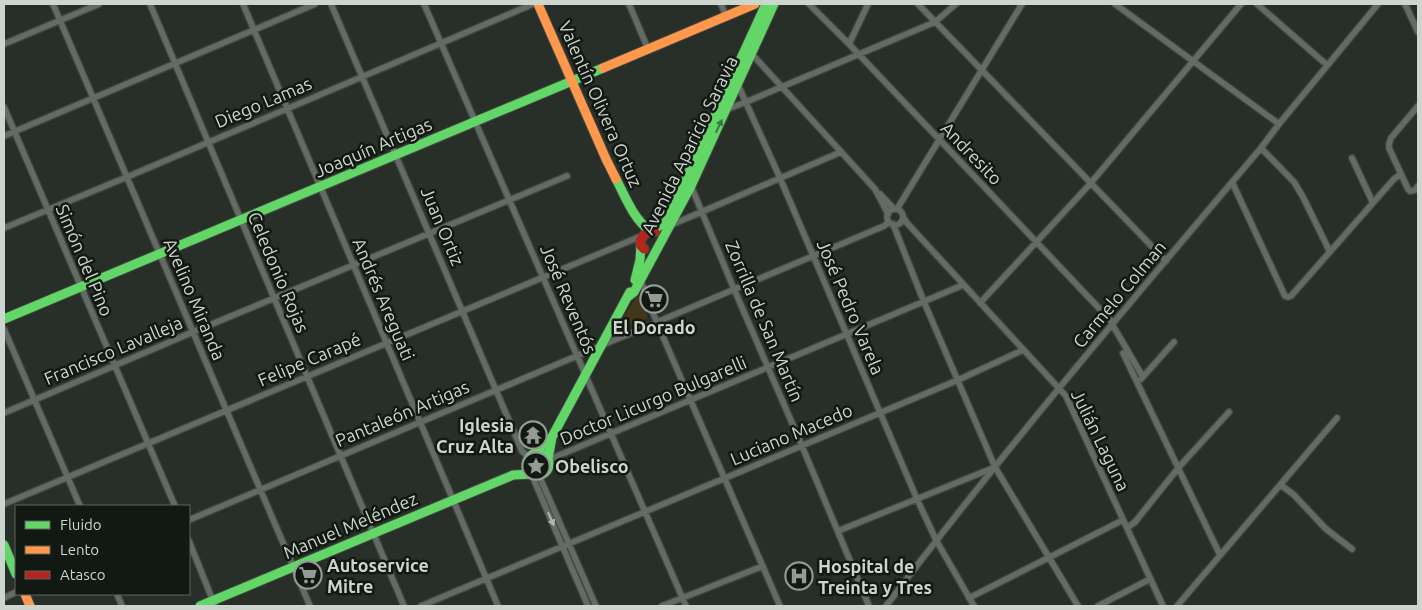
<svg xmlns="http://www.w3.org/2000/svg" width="1422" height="610" font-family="Ubuntu,sans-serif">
<rect width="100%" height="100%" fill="#282e28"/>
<path fill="#433619" d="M638 295 648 318 624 328 617 327Z"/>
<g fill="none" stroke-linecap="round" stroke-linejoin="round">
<g stroke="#424943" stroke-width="8">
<path id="street" d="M53 4C140 204 225 405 310 606
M150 4 404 606
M243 4 498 606
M331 4 522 451 529 458
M424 4 686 606
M629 4 648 49
M721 4 726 16
M809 4 849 44 1113 323
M918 4 1166 261
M1115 4 1279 124
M1257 4 1327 65
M1405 4 1418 32
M4 44 99 4
M849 44 868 4
M751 53 875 189 888 214
M738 85 780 178 917 499 936 540 974 606
M1418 106 1391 138 1389 144V148L1408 189 1410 191 1415 190 1418 186
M4 107 175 506
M725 110 746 102 935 22 956 4
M4 136 315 4
M1261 148 1294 182 1303 197 1330 252
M1352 158 1373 203
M1232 182 1285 296 1288 297 1291 296 1394 179 1401 174
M691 186 734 289 802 446 869 606
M880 194 894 209
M897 209 1022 4
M887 217a8 8 0 1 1 16 0a8 8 0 1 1-16 0Z
M903 217 907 223 1066 396 1163 606
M893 224 924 302 995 467 1078 606
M671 225 841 152
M4 228 127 177 533 4
M640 279 657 323 780 606
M980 303 1090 184 1241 4
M1112 324 1143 377
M4 329 80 506
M610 331 627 335
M1123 353 1220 555
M1141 379 1174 342
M4 413 193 332 567 176
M548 460 963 285
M533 474 534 480 588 606
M540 475 541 480 596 606
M1281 485 1294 495 1326 529 1352 549
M4 504 639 237
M189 520 884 226 889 222
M1127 528 1135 522 1179 467 1229 412
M838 531 993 468
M189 541 215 606
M117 594 122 606
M4 598 16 592
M969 598 1123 520
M421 606 958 380 1023 350
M662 606 763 566
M886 606C1005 449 1133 299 1261 148L1279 124 1378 4
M1098 606 1150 579
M1177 606 1337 418"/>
</g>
<g stroke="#424943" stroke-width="11">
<path id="fast" d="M616 179C626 198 633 218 650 231
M651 231 666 222 766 4
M635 280 640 260 641 246
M629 296 634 292 691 186 774 4
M4 319 603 68
M527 464a11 11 0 1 1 22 0a11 11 0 1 1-22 0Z
M532 455 552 437
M548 459 552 437 630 292
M4 545 16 574
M200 606 513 475 532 474"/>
</g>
<g stroke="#424943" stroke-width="11">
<path id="slow" d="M538 4 606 159 616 179
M603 68 755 4
M25 594 30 606"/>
</g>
<g stroke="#424943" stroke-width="11">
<path id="jam" d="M644 249 641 246 640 241 644 235 650 231 655 232"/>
</g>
<use href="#street" stroke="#646a64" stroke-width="5.5"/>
<use href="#fast" stroke="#63d668" stroke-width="9"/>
<use href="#slow" stroke="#ff974d" stroke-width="9"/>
<use href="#jam" stroke="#b3261e" stroke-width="9"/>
</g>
<defs><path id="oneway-solid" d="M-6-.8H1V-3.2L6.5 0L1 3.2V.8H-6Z" transform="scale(1.25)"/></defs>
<use fill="#3a773d" href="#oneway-solid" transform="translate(719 126) rotate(-65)"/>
<use fill="#aeb6ae" href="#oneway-solid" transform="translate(551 519) rotate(66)"/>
<defs>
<g id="supermarket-ring" transform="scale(1.4375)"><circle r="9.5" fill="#121812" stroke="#939b94" stroke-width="1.5"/><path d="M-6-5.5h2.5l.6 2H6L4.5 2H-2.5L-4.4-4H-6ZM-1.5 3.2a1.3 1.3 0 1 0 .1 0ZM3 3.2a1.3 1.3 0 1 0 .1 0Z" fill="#939b94"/></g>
<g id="temple-ring" transform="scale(1.4375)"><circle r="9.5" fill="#121812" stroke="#939b94" stroke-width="1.5"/><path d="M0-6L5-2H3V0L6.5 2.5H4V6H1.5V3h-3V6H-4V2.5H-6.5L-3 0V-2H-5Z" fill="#939b94"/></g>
<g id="sight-ring" transform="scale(1.4375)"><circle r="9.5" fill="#121812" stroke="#939b94" stroke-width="1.5"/><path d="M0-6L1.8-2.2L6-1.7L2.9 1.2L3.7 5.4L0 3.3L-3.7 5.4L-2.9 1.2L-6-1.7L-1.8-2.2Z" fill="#939b94"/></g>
<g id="hospital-ring" transform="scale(1.4375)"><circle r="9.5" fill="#121812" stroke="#939b94" stroke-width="1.5"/><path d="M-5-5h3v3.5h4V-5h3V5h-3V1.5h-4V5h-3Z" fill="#939b94"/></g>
</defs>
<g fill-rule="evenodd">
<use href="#supermarket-ring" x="654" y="299"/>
<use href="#temple-ring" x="533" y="435"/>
<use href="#sight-ring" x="536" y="466"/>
<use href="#supermarket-ring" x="308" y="575"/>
<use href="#hospital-ring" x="799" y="576"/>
</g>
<g text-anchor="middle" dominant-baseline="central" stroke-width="5" stroke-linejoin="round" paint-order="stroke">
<g font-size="18" fill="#cdd6ce" stroke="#121812">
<text transform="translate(263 102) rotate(-23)">Diego Lamas</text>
<text transform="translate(601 104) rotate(66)">Valentín Olivera Ortuz</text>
<text transform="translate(689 145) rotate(-64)">Avenida Aparicio Saravia</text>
<text transform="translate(373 147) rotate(-23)">Joaquín Artigas</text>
<text transform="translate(972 153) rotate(46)">Andresito</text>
<text transform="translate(443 226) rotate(67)">Juan Ortiz</text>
<text transform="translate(85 260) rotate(67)">Simón del Pino</text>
<text transform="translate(279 272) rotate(67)">Celedonio Rojas</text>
<text transform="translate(1119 294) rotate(-50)">Carmelo Colman</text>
<text transform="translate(195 299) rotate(67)">Avelino Miranda</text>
<text transform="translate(384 299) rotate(67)">Andrés Areguati</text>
<text transform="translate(569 299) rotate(67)">José Reventós</text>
<text transform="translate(851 307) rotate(67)">José Pedro Varela</text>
<text transform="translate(765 321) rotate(67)">Zorrilla de San Martín</text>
<text transform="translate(113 350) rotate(-23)">Francisco Lavalleja</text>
<text transform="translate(309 359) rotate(-23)">Felipe Carapé</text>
<text transform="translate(653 400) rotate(-23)">Doctor Licurgo Bulgarelli</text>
<text transform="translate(402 413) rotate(-23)">Pantaleón Artigas</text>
<text transform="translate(791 434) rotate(-23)">Luciano Macedo</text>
<text transform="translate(1101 440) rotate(64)">Julián Laguna</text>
<text transform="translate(350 525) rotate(-23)">Manuel Meléndez</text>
</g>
<g font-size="18" font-weight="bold" fill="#cdd6ce" stroke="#121812" text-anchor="start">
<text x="654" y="327" text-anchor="middle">El Dorado</text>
<text x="514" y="425" text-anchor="end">Iglesia<tspan x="514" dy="21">Cruz Alta</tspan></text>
<text x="555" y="466">Obelisco</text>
<text x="327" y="565">Autoservice<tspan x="327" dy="21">Mitre</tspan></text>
<text x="818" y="566">Hospital de<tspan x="818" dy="21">Treinta y Tres</tspan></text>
</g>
</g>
<rect width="1422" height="610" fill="none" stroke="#cdd6ce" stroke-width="10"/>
<rect x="15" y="505" width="175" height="90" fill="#121812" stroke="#5d645d"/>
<rect x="25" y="521" width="25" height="8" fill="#63d668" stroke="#5d645d"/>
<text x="60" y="530" font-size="15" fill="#cdd6ce">Fluido</text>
<rect x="25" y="546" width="25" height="8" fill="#ff974d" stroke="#5d645d"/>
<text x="60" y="555" font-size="15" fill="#cdd6ce">Lento</text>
<rect x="25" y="571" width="25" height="8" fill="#b3261e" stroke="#5d645d"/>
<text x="60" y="580" font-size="15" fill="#cdd6ce">Atasco</text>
</svg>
